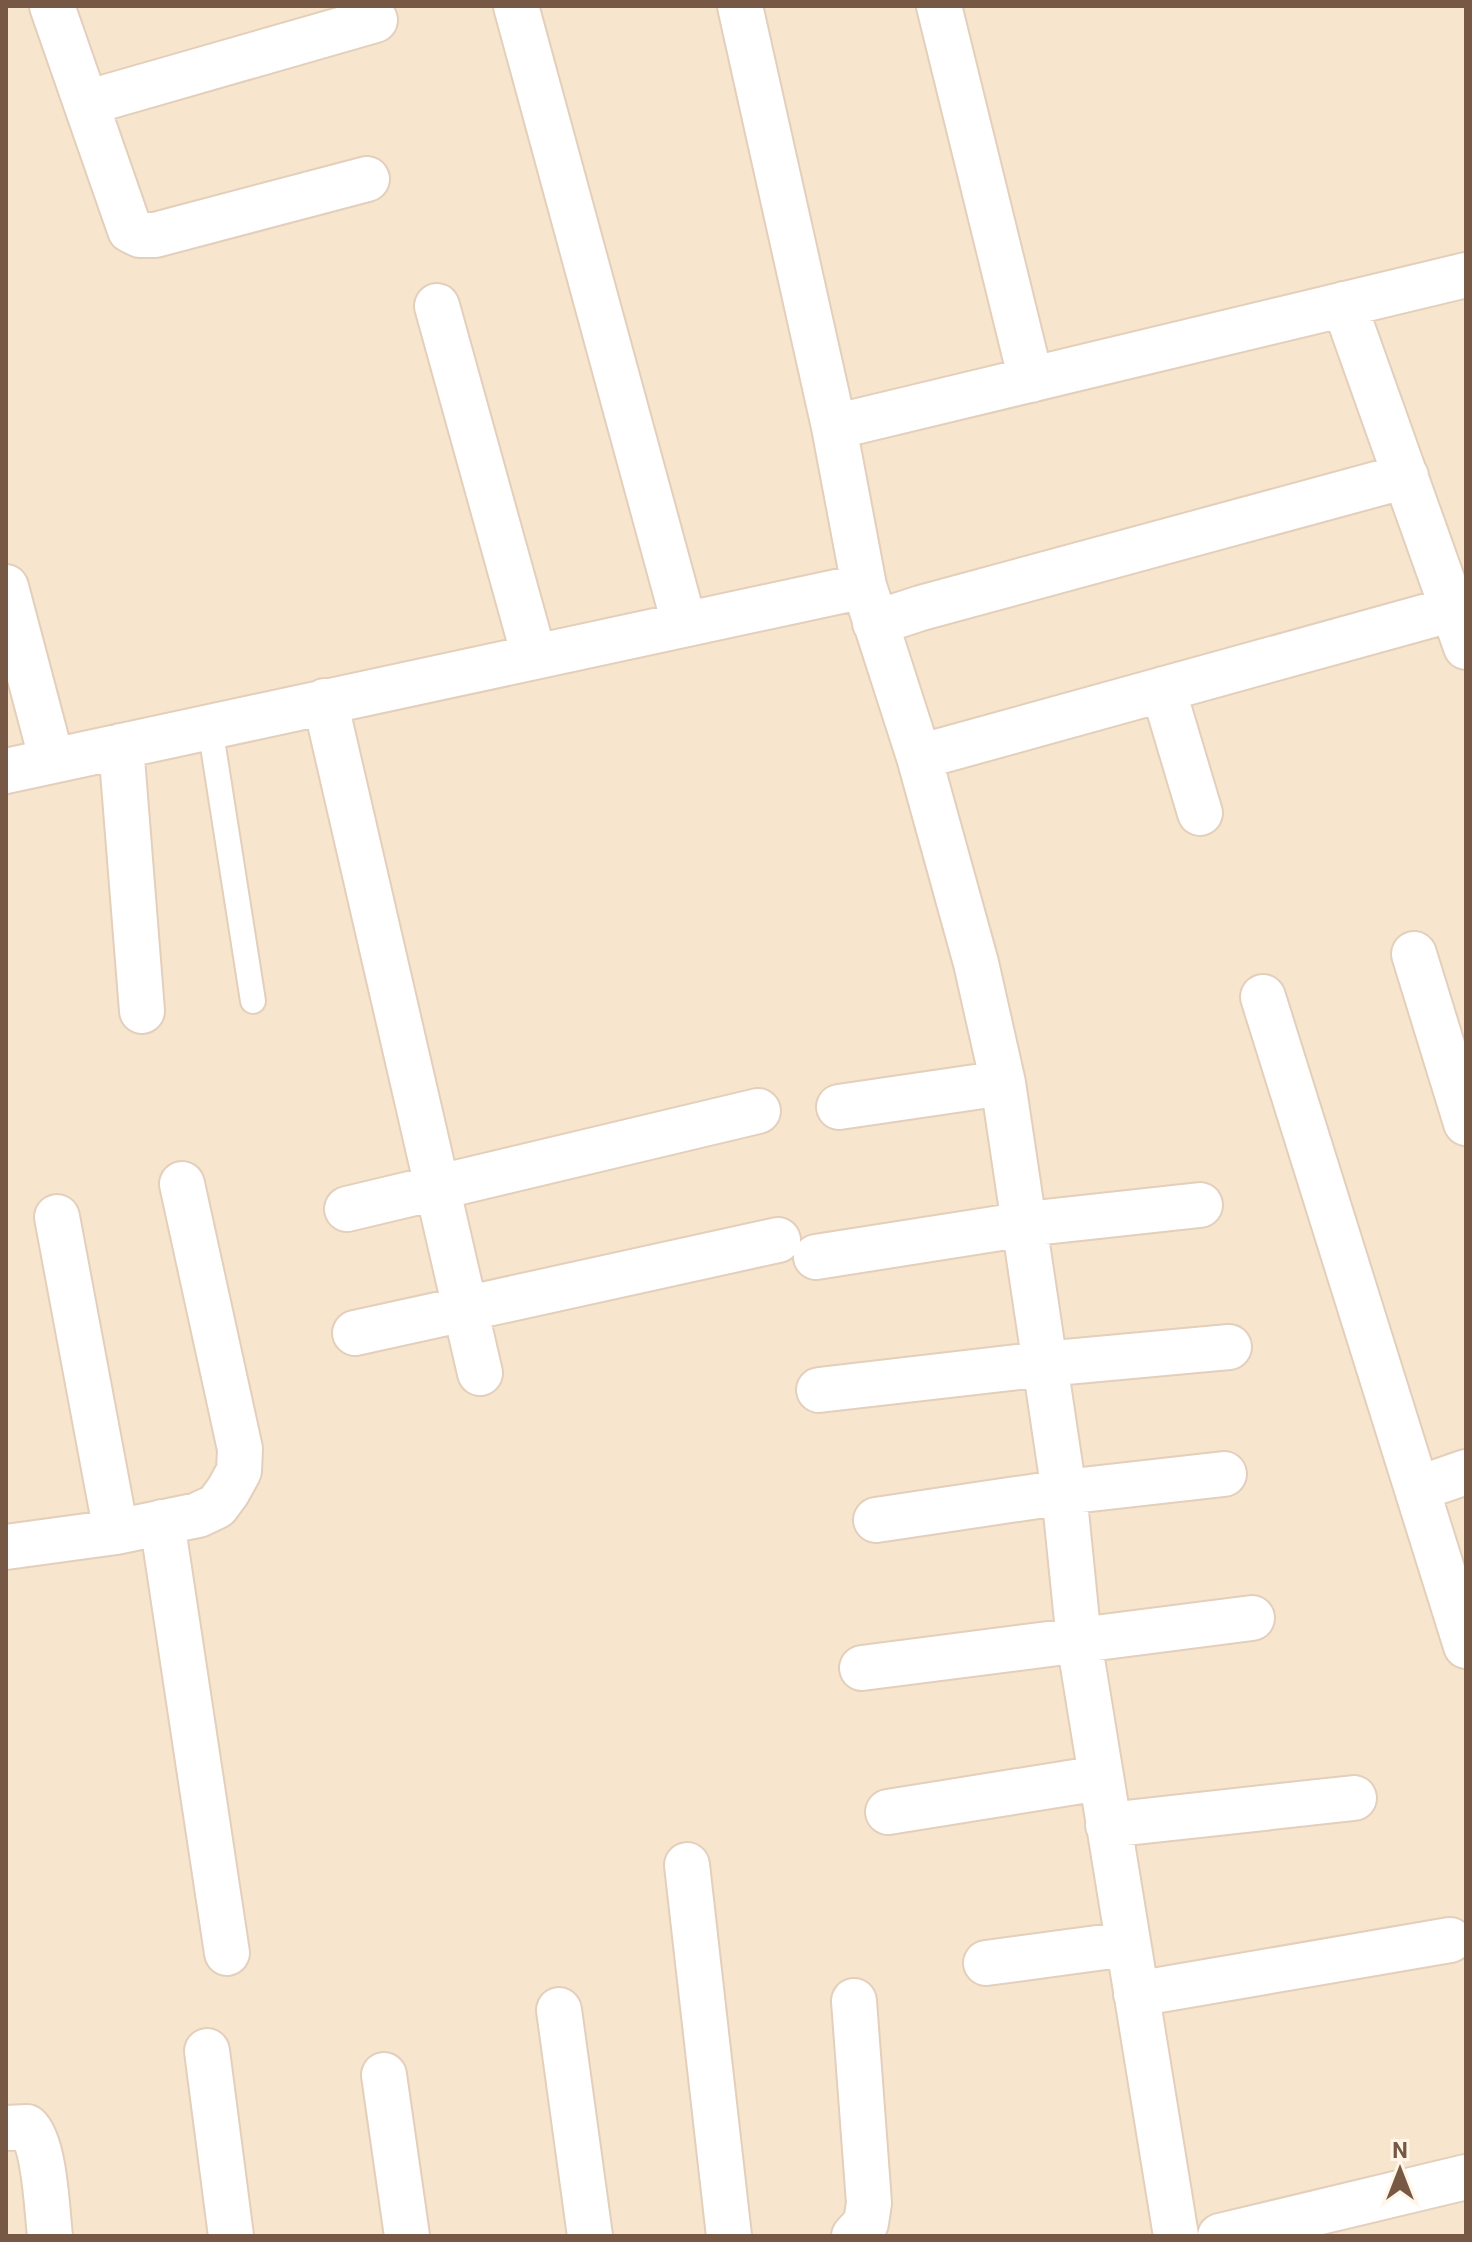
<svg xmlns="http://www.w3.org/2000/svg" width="1472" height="2242" font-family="Roboto,sans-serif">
<rect width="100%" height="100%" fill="#fef3df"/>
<path fill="#f7e5cd" d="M6 6H1466V2236H6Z"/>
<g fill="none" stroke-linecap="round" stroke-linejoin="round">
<g stroke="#e3cfbb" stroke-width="28">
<path id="lane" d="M210 727 253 1001"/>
</g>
<g stroke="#e3cfbb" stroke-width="48">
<path id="street" d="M52 6 130 230 140 235H155L367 179
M516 6 684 623
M740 6 834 427 864 586 919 757 976 963 1003 1083 1064 1492 1079 1641 1176 2236
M939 6 1031 380
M86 103 375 20
M1344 304 1466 647
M437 306 534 656
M834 427 1466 275
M6 587 52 761
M875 623 921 608 1406 476
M1163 689 1200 813
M325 701 480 1373
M121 746 142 1011
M919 757 1453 609
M6 771 864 586
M1414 954 1466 1123
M1263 997 1466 1646
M839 1107 1003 1083
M347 1209 758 1111
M57 1217 116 1532
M816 1257 1026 1224 1200 1205
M355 1333 778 1240
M819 1390 1044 1364 1229 1347
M1417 1489 1466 1472
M876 1520 1064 1492 1224 1474
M162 1522 227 1953
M6 1547 116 1532 198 1515 217 1506 228 1491 239 1471 240 1449 182 1184
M862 1668 1252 1618
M888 1812 1100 1778
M1108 1825 1354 1798
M687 1865 729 2236
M986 1963 1127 1944
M1136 1994 1450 1940
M854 2001 869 2203 866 2223 854 2236
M559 2010 590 2236
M207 2051 231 2236
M384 2075 407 2236
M6 2128 27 2127C45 2143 47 2211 50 2236
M1220 2236 1466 2177"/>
</g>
<use href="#lane" stroke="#fff" stroke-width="24"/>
<use href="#street" stroke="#fff" stroke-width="44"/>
</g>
<rect width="1472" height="2242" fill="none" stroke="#775845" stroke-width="16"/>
<g transform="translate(1400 2170)" stroke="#fff6e8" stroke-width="6" paint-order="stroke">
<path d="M0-6L14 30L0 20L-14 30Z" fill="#775845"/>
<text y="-12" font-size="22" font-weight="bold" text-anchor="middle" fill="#775845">N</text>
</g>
</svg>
